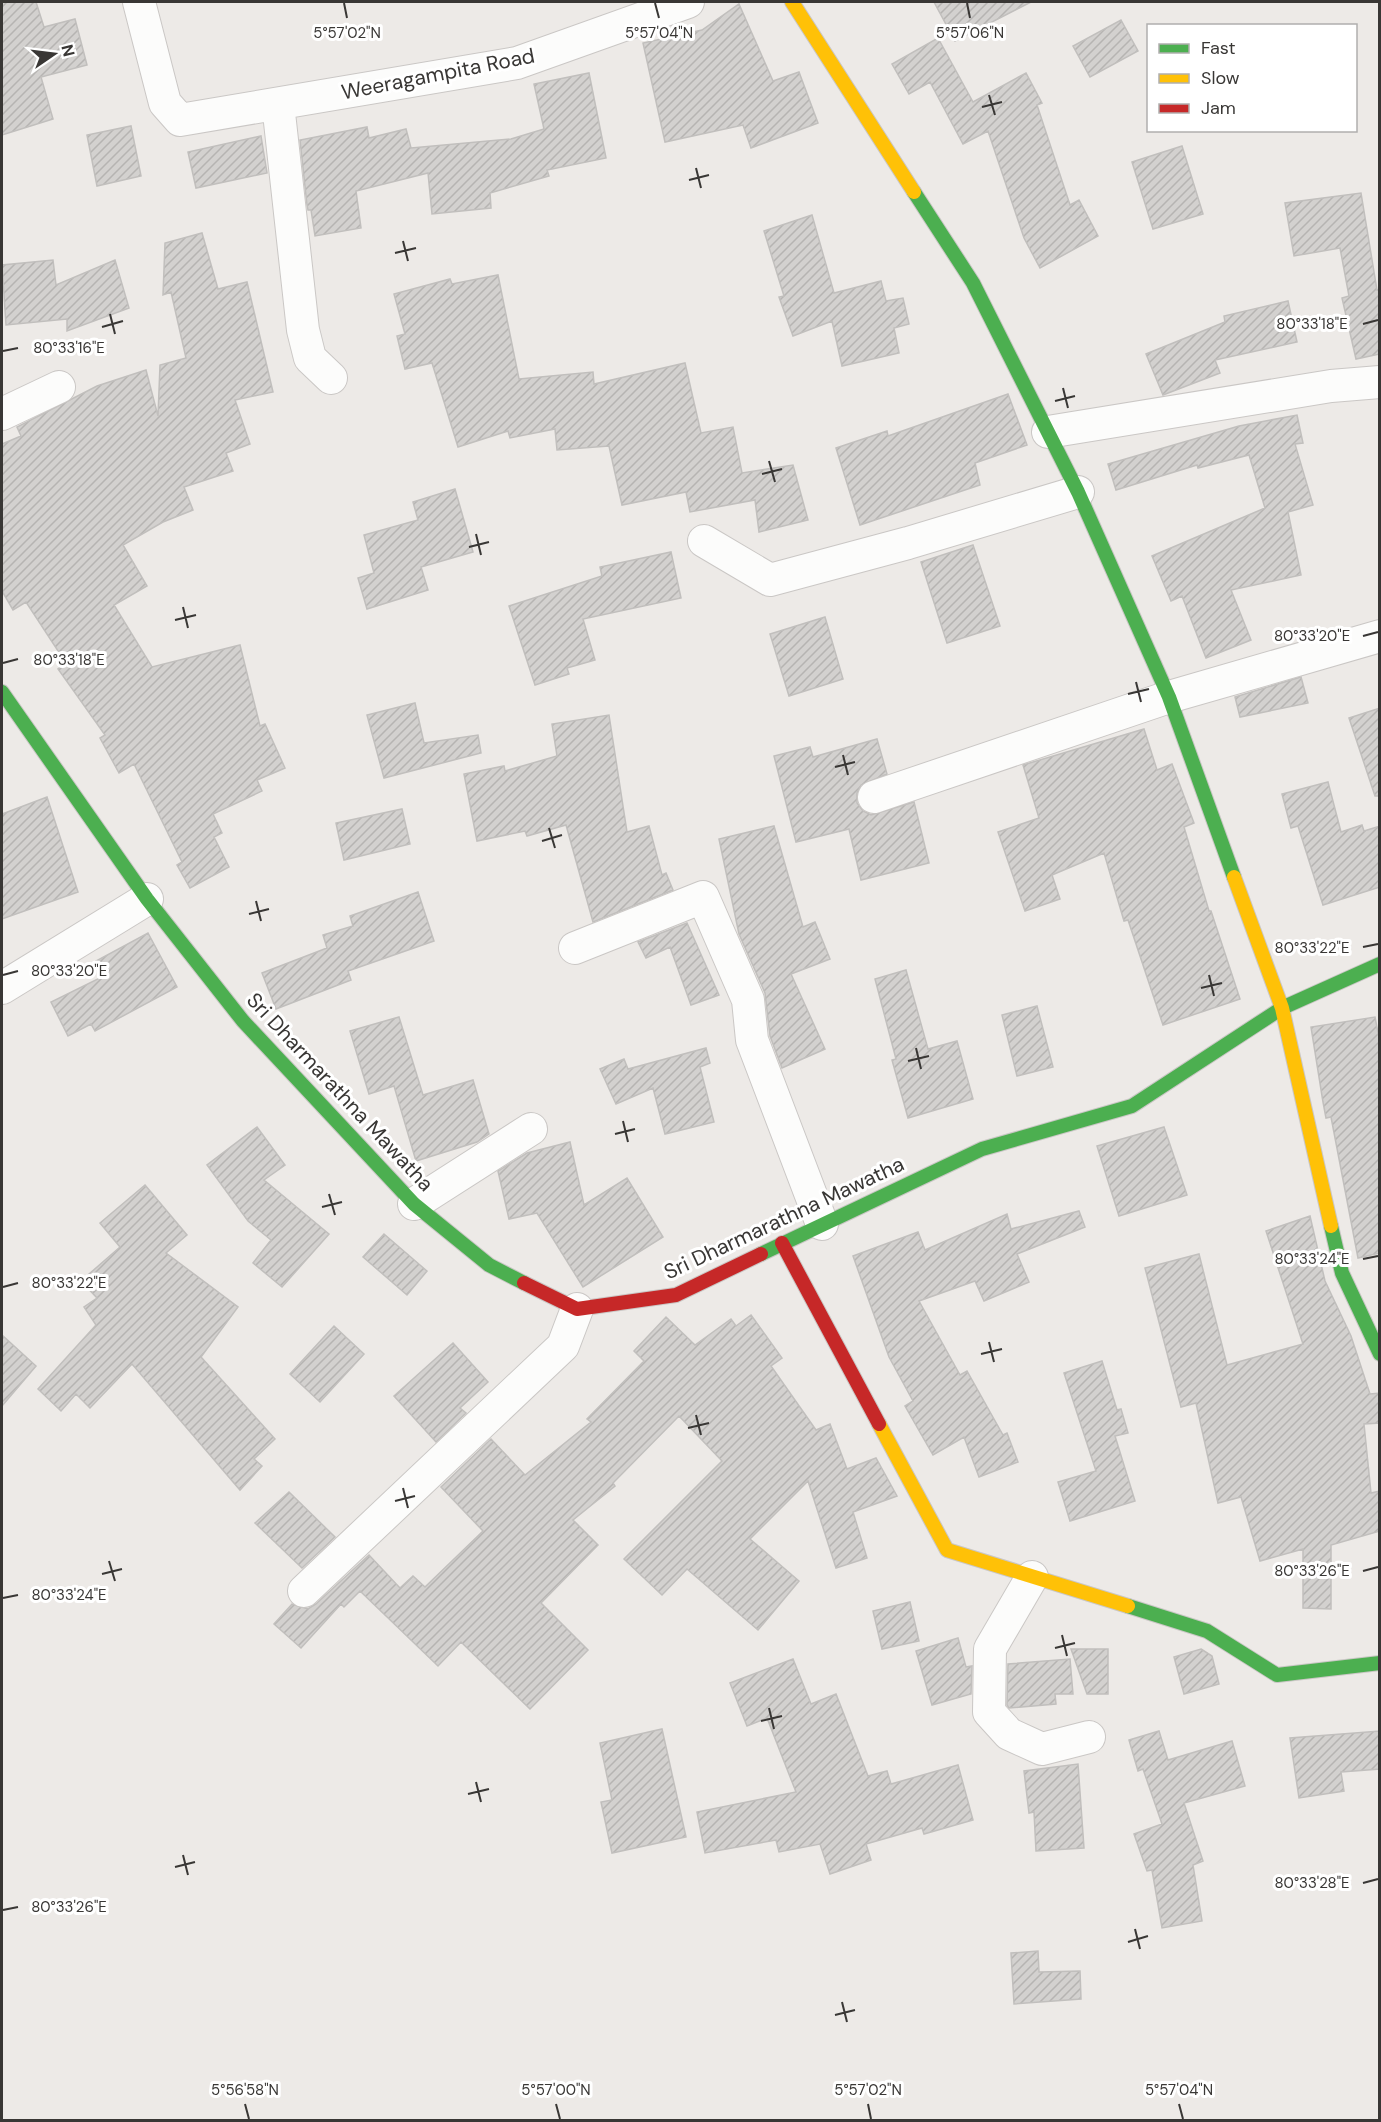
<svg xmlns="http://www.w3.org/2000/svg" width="1381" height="2122" font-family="'DM Sans',sans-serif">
<defs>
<pattern id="building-hatch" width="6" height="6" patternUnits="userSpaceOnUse" patternTransform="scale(1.5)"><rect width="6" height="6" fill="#d3d1cf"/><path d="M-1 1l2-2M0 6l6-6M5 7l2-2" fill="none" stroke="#b6b4b2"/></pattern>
</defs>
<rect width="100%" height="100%" fill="#edeae7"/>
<path fill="url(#building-hatch)" stroke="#c1bfbd" stroke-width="1.5" d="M2 2H36L44 27 75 19 87 65 41 77 53 119 2 135Z
M934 2H1031L955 41Z
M739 4 773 81 799 72 818 123 751 148 743 125 665 142 643 43 702 30Z
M1121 20 1138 51 1090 77 1073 46Z
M938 38 973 102 1026 73 1042 103 1037 105 1070 205 1079 200 1098 236 1040 268 1024 238 988 131 963 144 930 82 909 94 892 64Z
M589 73 606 158 547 170 549 176 490 193 491 208 432 214 428 173 356 191 361 228 315 236 311 210H308L307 205 300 140 367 127 369 138 406 129 411 148 511 139 544 129 534 84Z
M131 126 141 176 97 186 87 135Z
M261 136 267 173 196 188 188 152Z
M1182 146 1203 214 1153 229 1132 162Z
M1361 193 1377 290 1380 289V354L1356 359 1342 298 1349 296 1340 248 1294 256 1285 203Z
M812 215 834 293 881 281 886 301 903 298 909 324 894 328 899 353 842 366 832 321 793 336 779 297 784 296 764 231Z
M202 233 218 289 247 282 273 392 235 400 250 444 226 453 233 471 184 487 193 510 163 522 123 545 147 586 114 605 152 667 240 645 260 726 265 724 285 768 257 780 262 791 213 814 222 833 214 837 229 867 190 888 177 865 182 862 134 764 119 773 100 738 105 735 58 669 66 663 26 602 13 610 2 591V444L21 436 17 427 97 386 146 370 158 416 160 365 186 358 171 292 163 295 165 243Z
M53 260 56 285 115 260 129 308 67 331V319L6 325 2 265Z
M498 275 519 379 593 372 594 384 685 363 701 433 733 427 742 473 793 465 808 520 759 532 755 500 690 512 686 492 622 505 609 446 557 450 555 429 510 438 508 431 458 447 432 363 405 369 397 336 405 334 394 294 450 279 452 284Z
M1288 301 1297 342 1215 360 1220 373 1163 395 1146 354 1225 322 1224 316Z
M1008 394 1027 445 975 463 980 485 860 525 836 448 887 431 888 436Z
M1297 415 1303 443 1295 444 1313 505 1288 512 1301 575 1231 590 1251 640 1206 658 1182 596 1171 601 1152 556 1265 508 1249 455 1198 468 1197 465 1116 490 1108 464 1239 426Z
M455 489 473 552 421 567 428 590 367 609 358 578 374 573 364 535 418 520 413 502Z
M973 545 1000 626 947 643 921 562Z
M671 552 681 598 583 619 595 660 567 668 569 674 535 685 509 606 602 576 600 567Z
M825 617 843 679 789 696 770 634Z
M1301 677 1308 703 1240 717 1235 697Z
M415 703 424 743 478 735 481 753 384 778 367 715Z
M1380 708V796H1375L1349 718Z
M609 715 627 832 649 826 662 875 666 873 673 890 593 922 566 825 527 836 525 831 477 841 464 774 504 766 505 771 557 756 552 724Z
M1144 729 1157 770 1172 764 1194 823 1184 827 1209 911H1211L1240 999 1163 1025 1128 920 1124 921 1104 853 1052 875 1060 899 1025 911 998 832 1039 818 1023 765Z
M877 739 887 774 861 785 857 793V803L863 811 871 815 914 802 929 863 861 880 849 829 796 842 774 756 810 747 813 757Z
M1328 782 1341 832 1362 825 1364 831 1380 826V887L1323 905 1298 826 1291 828 1282 794Z
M47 797 78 892 2 919V814Z
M402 809 410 844 344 860 336 823Z
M774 826 803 927 815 922 830 959 791 974 825 1049 782 1068 770 1036 765 993 739 934 719 839Z
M418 892 434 941 348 971 351 980 276 1009 262 973 327 948 323 935 353 926 350 916Z
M687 923 719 995 691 1005 670 947 646 958 638 942Z
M148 933 177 987 95 1031 91 1024 68 1036 51 1002 104 976 96 961Z
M906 970 928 1049 957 1041 973 1099 908 1118 892 1060 896 1059 875 979Z
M1037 1006 1053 1067 1017 1076 1002 1015Z
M399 1017 423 1095 473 1080 489 1134 477 1142 416 1161 394 1086 369 1094 350 1031Z
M1375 1017 1380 1043V1253L1358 1258 1331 1117 1326 1118 1323 1102 1311 1027Z
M706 1048 710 1063 700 1067 714 1122 665 1134 653 1088 616 1104 600 1069 624 1059 628 1069Z
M257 1127 285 1165 264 1180 329 1234 282 1287 253 1263 271 1240 248 1221 207 1165Z
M1164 1127 1187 1195 1119 1216 1097 1146Z
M570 1142 584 1205 627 1178 663 1237 583 1287 537 1213 509 1219 498 1171 527 1153Z
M145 1185 187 1235 166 1253 238 1307 201 1357 275 1439 254 1459 262 1466 240 1490 132 1364 90 1408 76 1394 61 1411 38 1389 96 1325 84 1307 97 1298 81 1281 120 1247 100 1223Z
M1079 1211 1085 1227 1017 1254 1029 1282 984 1301 975 1281 919 1301 960 1375 967 1371 1003 1435 1007 1433 1018 1462 979 1477 964 1437 933 1455 905 1406 913 1401 889 1357 853 1256 918 1232 925 1250 1007 1214 1011 1229Z
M1310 1216 1325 1281 1351 1336 1370 1394 1380 1393V1423L1364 1424 1371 1493 1380 1491V1531L1331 1545V1609L1303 1608V1549L1260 1561 1241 1497 1218 1503 1196 1403 1181 1407 1145 1268 1199 1254 1227 1365 1303 1344 1266 1231Z
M384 1234 427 1271 407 1295 363 1257Z
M751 1315 782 1358 771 1366 816 1430 830 1424 847 1469 876 1458 897 1496 853 1512 867 1558 836 1568 808 1481 750 1539 799 1581 758 1630 687 1569 662 1595 624 1559 722 1461 679 1416 613 1483 615 1486 573 1520 598 1545 541 1603 588 1650 530 1709 461 1642 438 1666 360 1591 344 1607 341 1604 301 1648 274 1624 292 1604 308 1609 316 1604 369 1555 400 1588 413 1576 425 1587 483 1531 441 1487 491 1439 525 1475 591 1422 587 1419 644 1361 634 1351 666 1317 695 1345 731 1319 736 1326Z
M334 1326 364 1354 320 1402 290 1374Z
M2 1335 36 1366 2 1406Z
M453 1343 488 1382 460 1408 466 1413 436 1442 394 1396Z
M1102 1361 1117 1410 1121 1409 1128 1433 1115 1436 1135 1501 1070 1521 1058 1482 1096 1471 1064 1373Z
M289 1492 335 1537 302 1568 255 1523Z
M910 1602 919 1641 882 1649 873 1611Z
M958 1638 966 1667 972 1666 971 1694 932 1705 916 1651Z
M1071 1649H1108V1694H1087Z
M1201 1649 1212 1656 1219 1684 1184 1694 1174 1657Z
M793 1659 811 1704 836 1694 868 1776 887 1771 891 1784 958 1765 973 1820 924 1834 922 1828 866 1844 871 1860 830 1874 820 1844 779 1852 776 1840 705 1853 697 1812 796 1792 767 1718 747 1726 730 1683Z
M1070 1659 1073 1694H1055L1056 1704 1009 1708 1007 1705 1008 1664Z
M662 1729 686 1837 612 1853 601 1802 612 1800 600 1743Z
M1159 1731 1168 1760 1232 1741 1245 1786 1184 1803 1203 1861 1193 1865 1202 1921 1162 1928 1152 1870 1147 1871 1134 1834 1162 1824 1143 1769 1138 1771 1129 1740Z
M1380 1731V1769L1341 1772 1344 1791 1299 1798 1290 1738Z
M1078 1764 1084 1848 1036 1851 1034 1812 1029 1813 1024 1771Z
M1038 1951 1039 1972 1080 1971 1081 1999 1014 2004 1011 1953Z"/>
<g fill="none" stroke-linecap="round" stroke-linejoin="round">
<g stroke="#cac7c5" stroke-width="34">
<path id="street" d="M139 2 165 103 180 120 517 63 688 2
M278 104 303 330 310 358 331 378
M2 414 59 387
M1048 432 1331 386 1380 382
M704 541 770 580 908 543 1078 492
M874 797 1169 697 1380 636
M575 948 703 897 748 1000 752 1040 822 1224
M2 988 147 899
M414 1204 531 1129
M1032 1577 990 1649 989 1712 1009 1734 1042 1749 1089 1737
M304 1591 563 1346 577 1309"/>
</g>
<g stroke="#cac7c5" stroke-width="16">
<path id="fast" d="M914 192 973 283 1078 492 1169 697 1234 877
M2 692 147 899 243 1021 414 1204 489 1265 524 1283
M1331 1226 1342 1273 1380 1354
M761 1254 982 1149 1132 1106 1282 1008 1380 964
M1128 1606 1207 1631 1277 1675 1380 1663"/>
</g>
<g stroke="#cac7c5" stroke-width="16">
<path id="slow" d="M792 2 914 192
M1234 877 1282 1008 1331 1226
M879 1424 947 1550 1128 1606"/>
</g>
<g stroke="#cac7c5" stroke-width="16">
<path id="jam" d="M782 1243 879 1424
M524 1283 577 1309 676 1295 761 1254"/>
</g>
<use href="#street" stroke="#fcfcfb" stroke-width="32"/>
<use href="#fast" stroke="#4caf50" stroke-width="14"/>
<use href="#slow" stroke="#ffc107" stroke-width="14"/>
<use href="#jam" stroke="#c62828" stroke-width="14"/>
</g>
<path fill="none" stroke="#393735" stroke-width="2" d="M344 3 347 18M655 3 659 18M967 3 970 18M989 95 995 115M982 107 1002 102M696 168 701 188M689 180 709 175M403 241 408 261M395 253 416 248M110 314 115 334M1363 324 1378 320M102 327 123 321M3 351 18 348M1063 388 1068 408M1055 401 1075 396M769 461 775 482M762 474 782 469M476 534 481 555M469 547 489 542M183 607 188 628M175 620 196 615M1363 636 1378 632M3 663 18 659M1136 682 1141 702M1128 694 1149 689M843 755 848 775M835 767 855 762M549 828 555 848M542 841 562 835M256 901 261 921M249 914 269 909M1363 947 1378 944M3 975 18 971M1209 975 1214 996M1201 988 1222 983M916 1048 921 1069M908 1061 929 1056M623 1121 628 1142M615 1134 635 1129M329 1194 335 1215M322 1207 342 1202M1363 1259 1378 1256M3 1287 18 1283M989 1342 994 1362M981 1354 1002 1349M696 1415 701 1435M688 1428 709 1423M403 1488 408 1508M395 1501 415 1496M109 1561 115 1581M1363 1571 1378 1567M102 1574 122 1569M3 1598 18 1595M1062 1635 1067 1656M1055 1648 1075 1643M769 1708 774 1729M761 1721 782 1716M476 1782 481 1802M468 1794 489 1789M183 1855 188 1875M175 1867 195 1862M1363 1883 1378 1879M3 1910 18 1907M1135 1929 1140 1949M1128 1942 1148 1936M842 2002 847 2022M835 2015 855 2010M245 2104 249 2119M556 2104 560 2119M868 2104 871 2119M1179 2104 1183 2119"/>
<g text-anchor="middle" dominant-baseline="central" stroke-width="6" stroke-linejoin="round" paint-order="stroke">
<g font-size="21" fill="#393735" stroke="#fff">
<text transform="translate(438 74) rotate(-11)">Weeragampita Road</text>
<text transform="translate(340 1092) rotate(47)">Sri Dharmarathna Mawatha</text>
<text transform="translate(784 1218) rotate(-25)">Sri Dharmarathna Mawatha</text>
</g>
</g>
<g font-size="15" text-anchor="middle" fill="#393735" stroke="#fff" stroke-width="6" stroke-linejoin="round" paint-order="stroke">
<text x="347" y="38">5°57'02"N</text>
<text x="659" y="38">5°57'04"N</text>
<text x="970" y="38">5°57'06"N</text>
<text x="1312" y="329">80°33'18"E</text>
<text x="69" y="353">80°33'16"E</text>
<text x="1312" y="641">80°33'20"E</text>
<text x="69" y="665">80°33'18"E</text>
<text x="1312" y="953">80°33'22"E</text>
<text x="69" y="976">80°33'20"E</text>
<text x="1312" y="1264">80°33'24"E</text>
<text x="69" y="1288">80°33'22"E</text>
<text x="1312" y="1576">80°33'26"E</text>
<text x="69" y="1600">80°33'24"E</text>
<text x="1312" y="1888">80°33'28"E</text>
<text x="69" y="1912">80°33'26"E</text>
<text x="245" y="2095">5°56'58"N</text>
<text x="556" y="2095">5°57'00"N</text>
<text x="868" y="2095">5°57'02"N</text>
<text x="1179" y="2095">5°57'04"N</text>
</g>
<rect width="1381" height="2122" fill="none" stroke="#393735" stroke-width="6"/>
<rect x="1147" y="24" width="210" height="108" fill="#ffffff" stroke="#b0afae" stroke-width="1.5"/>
<rect x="1159" y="44" width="30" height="9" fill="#4caf50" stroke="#b0afae" stroke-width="1.5"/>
<text x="1201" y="54" font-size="18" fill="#393735">Fast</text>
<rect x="1159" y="74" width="30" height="9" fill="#ffc107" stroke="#b0afae" stroke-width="1.5"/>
<text x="1201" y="84" font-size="18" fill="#393735">Slow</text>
<rect x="1159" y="104" width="30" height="9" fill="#c62828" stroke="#b0afae" stroke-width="1.5"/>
<text x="1201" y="114" font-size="18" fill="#393735">Jam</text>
<g transform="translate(54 54) rotate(76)" stroke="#ffffff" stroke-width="4.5" paint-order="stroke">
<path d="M0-4.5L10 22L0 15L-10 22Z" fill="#393735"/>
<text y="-9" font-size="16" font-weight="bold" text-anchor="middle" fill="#393735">N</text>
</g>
</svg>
